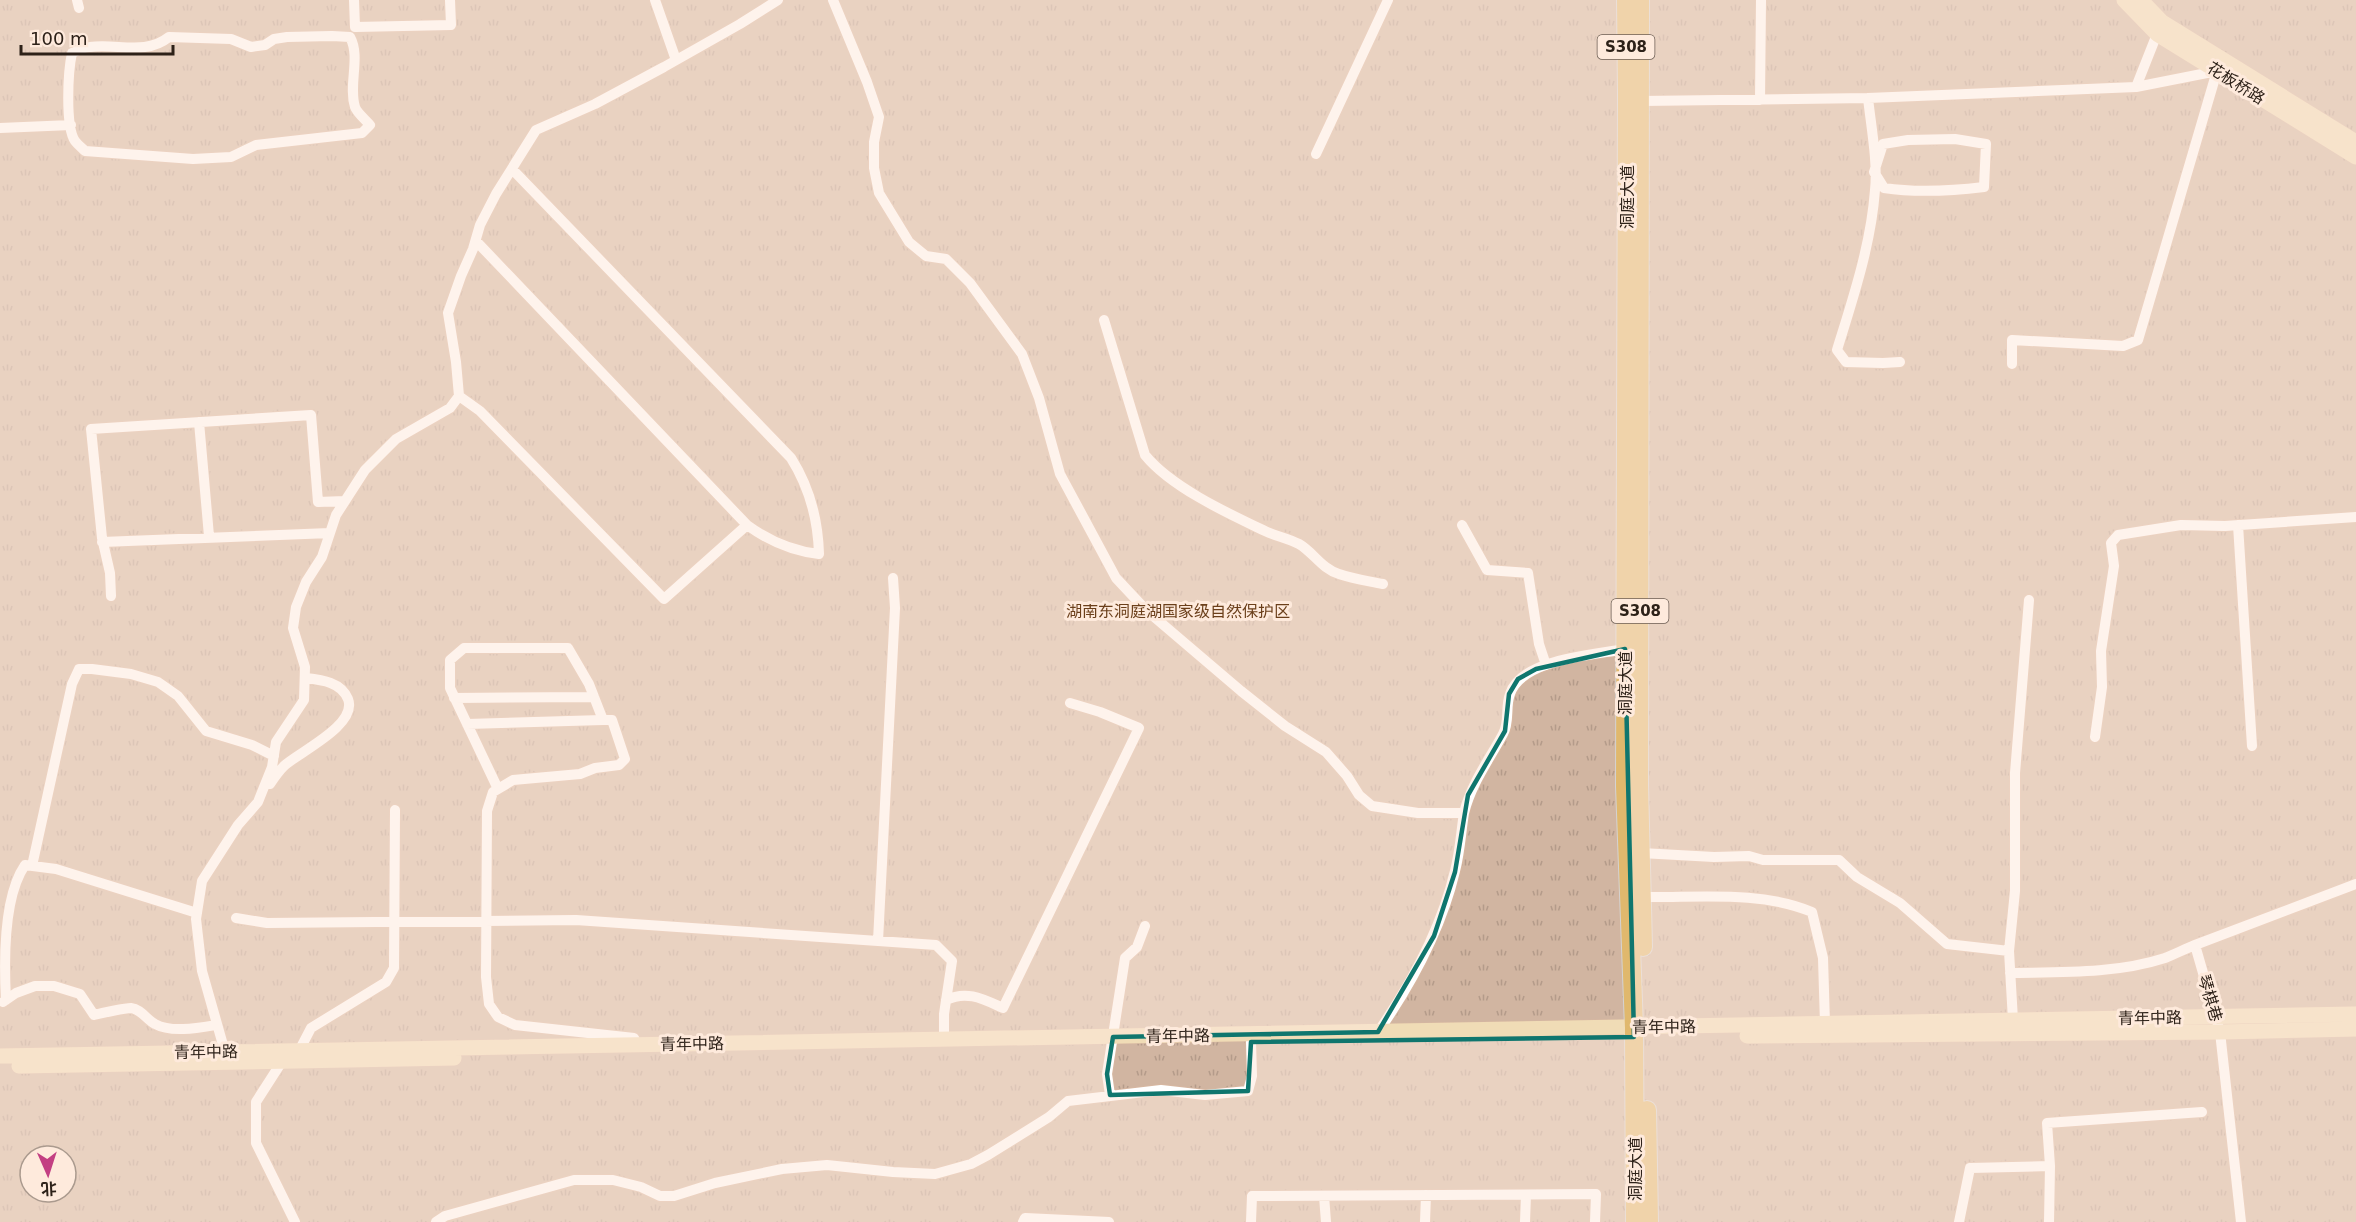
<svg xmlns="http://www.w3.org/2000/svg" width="2356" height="1222" font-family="'DejaVu Sans','Noto Sans SC',sans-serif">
<defs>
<pattern id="park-tufts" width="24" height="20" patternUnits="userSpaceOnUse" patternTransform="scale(1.5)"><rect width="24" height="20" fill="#d1b5a1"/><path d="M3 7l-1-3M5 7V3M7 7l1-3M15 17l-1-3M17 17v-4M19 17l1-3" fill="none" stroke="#b49b8a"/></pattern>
</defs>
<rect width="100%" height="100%" fill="#feeadc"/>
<path fill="url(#park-tufts)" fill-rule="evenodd" d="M0 0H2356V1222H0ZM30 1156H66V1192H30Z"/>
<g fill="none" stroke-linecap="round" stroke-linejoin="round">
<g stroke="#d7b7a1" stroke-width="12">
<path id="street" d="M77 0 79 8
M354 0 355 27 451 25 450 0
M655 0 676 60
M833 0 867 82 879 117 874 142V168L879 193 909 242 926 256 946 259 970 283 1022 354 1039 398 1060 474 1116 578 1146 610 1241 691 1285 726 1326 752 1347 776 1359 795 1372 806 1418 813H1464C1461 832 1460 852 1455 871 1441 930 1412 983 1378 1032
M332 36 350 37C361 57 348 85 355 107 357 113 366 120 370 125L362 133 256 145 231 157 193 159 85 151C82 148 78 145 75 141 65 126 68 71 72 53 78 51 84 47 90 47 117 43 145 56 169 37L231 39 251 47 265 45 274 39 287 37Z
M2136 87 2157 34
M1868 98C1871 126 1878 163 1875 190 1871 245 1853 298 1837 350L1846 362 1883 363 1900 362
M1760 100 1761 0
M1641 101 1868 98 2136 87 2217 71 2138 340 2123 346 2012 340V364
M0 128 71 125
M1955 139 1986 144 1984 187C1951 191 1917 193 1884 188L1874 172 1883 144 1908 140Z
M1316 154 1388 0
M512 169 791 458C810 488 818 519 819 554 791 551 769 541 747 525
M1104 320 1145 455C1171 487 1227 513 1265 531 1275 536 1288 538 1299 544 1313 552 1322 569 1339 574 1353 579 1369 581 1383 584
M459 396 480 411 664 599 747 525 476 241
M199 422 209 536
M1462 525 1487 570 1528 573 1539 644 1546 665
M2238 525 2252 746
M102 542 330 533
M111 596 110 573 102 538 91 429 311 415 318 502 345 501
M454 698 594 697
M467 724 603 720
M2095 737 2102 687 2101 651 2114 566 2111 543 2118 535 2181 525 2225 526 2356 517
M270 784C274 778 279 771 284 766 299 752 358 725 348 699 341 682 322 680 305 678
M498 789 450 688V660L464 648H568L589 684 603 720H612L625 759 619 765 595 768 580 774 513 780 493 792 487 811 486 977 489 1004 498 1017 515 1025 634 1038 637 1045
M1464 813C1471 784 1489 760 1503 734 1510 722 1505 707 1510 694 1521 659 1594 655 1625 649
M1641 853 1714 857 1749 856 1763 860H1839L1857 877 1900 903 1947 944 2009 951
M32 866 72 684 79 669H92L131 674 158 682 178 696 206 731 252 745 274 756
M1642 897C1697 898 1760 890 1812 912L1823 958 1825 1024
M236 918 267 923 576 920 936 945 952 961 944 1014V1032
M878 941 895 608 893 578
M2010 973C2060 972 2116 974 2165 958 2175 954 2185 949 2195 945
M6 1000C4 962 3 897 25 865L56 869 197 913
M946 1000C967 990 983 999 1003 1008L1139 728 1100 712 1070 703
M3 1002 16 993 35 986H54L80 994 94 1015C102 1013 125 1008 131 1008 141 1009 147 1020 155 1024 171 1033 198 1028 216 1025
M2013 1020 2009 951 2015 891V773L2029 600
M299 1051 311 1028 386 982 394 968 395 810
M225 1052 202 971 196 919 202 881 238 825 258 802 272 767 276 742 304 700 305 667 293 628 296 607 306 582 322 557 336 515 365 470 396 439 450 408 459 396 456 362 448 313 461 276 473 249 480 225 496 194 536 130 595 104 664 67 740 24 778 0
M281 1063 256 1102V1143L295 1222
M1110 1095 1107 1074 1125 958 1137 947 1145 926
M1324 1196 1326 1222
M436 1222 445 1216 574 1180H613L641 1187 660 1196H674L715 1183 782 1169 827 1165 893 1172 935 1174 971 1164 988 1155 1049 1117 1068 1101 1161 1090 1205 1095 1248 1091 1252 1076 1251 1042
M1023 1222 1025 1218 1109 1222
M1251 1222 1252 1196 1596 1194 1595 1222
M1425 1222 1426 1195
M1525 1222 1526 1195
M1959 1222 1970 1168 2050 1166 2047 1123 2202 1112
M2049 1222 2050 1166
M2241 1222 2220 1032 2195 945 2356 884"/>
</g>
<g stroke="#d7b7a1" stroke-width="16">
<path id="secondary" d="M2124 0 2157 34 2356 157
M2141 0 2162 22 2356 142
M1747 1036 2220 1032 2356 1029
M0 1056 2356 1014
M19 1066 454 1058"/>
</g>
<g stroke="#d5d3d1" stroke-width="20">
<path id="primary" d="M1626 0 1627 94 1625 786 1634 1028 1635 1222
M1640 0 1639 785 1643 947
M1647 1110 1649 1222"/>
</g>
<use href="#street" stroke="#fff" stroke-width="10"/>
<use href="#secondary" stroke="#f0dcb6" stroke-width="15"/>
<use href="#primary" stroke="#e0b86d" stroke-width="18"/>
</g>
<path d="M0 0H2356V1222H0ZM1625 649 1634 1037 1251 1042 1248 1091 1110 1095 1107 1074 1113 1037 1378 1032 1434 936 1455 872 1468 795 1505 731 1509 694 1518 679 1536 669Z" fill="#feeadc" fill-opacity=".55" fill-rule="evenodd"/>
<path fill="none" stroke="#0f766e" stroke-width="4.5" stroke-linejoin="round" d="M1625 649 1634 1037 1251 1042 1248 1091 1110 1095 1107 1074 1113 1037 1378 1032 1434 936 1455 872 1468 795 1505 731 1509 694 1518 679 1536 669Z"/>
<g text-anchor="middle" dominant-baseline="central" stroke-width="6" stroke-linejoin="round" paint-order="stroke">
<g fill="#feeadc" stroke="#6c5d53" stroke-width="1.5">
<rect x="1597.5" y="35" width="57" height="24" rx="4.5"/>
<rect x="1611.5" y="599" width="57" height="24" rx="4.5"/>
</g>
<g font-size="15" font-weight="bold" fill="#2d2118">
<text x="1626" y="47">S308</text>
<text x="1640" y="611">S308</text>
</g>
<g font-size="16" fill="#2d2118" stroke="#feeadc">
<text transform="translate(2236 83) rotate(32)">花板桥路</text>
<text transform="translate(1627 197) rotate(-90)">洞庭大道</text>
<text transform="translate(1625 683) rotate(-90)">洞庭大道</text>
<text transform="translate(2210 998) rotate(74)">琴棋巷</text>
<text transform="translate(2150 1018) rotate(-1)">青年中路</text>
<text transform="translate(1664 1027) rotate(-1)">青年中路</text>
<text transform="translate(1178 1036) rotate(-1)">青年中路</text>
<text transform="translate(692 1044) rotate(-1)">青年中路</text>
<text transform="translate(206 1052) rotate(-1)">青年中路</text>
<text transform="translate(1635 1169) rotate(-90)">洞庭大道</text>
</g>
<g font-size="16" fill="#6b3f1a" stroke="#feeadc">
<text x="1178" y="611">湖南东洞庭湖国家级自然保护区</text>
</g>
</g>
<g transform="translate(48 1174) rotate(177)"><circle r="28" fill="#feeadc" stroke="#aa9a8e" stroke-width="1.5"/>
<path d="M0-4.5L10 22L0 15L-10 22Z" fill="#c33f82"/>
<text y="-9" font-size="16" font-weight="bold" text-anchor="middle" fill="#2d2118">北</text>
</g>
<path d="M21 45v9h152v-9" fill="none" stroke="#2d2118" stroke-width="3"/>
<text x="30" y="45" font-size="18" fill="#2d2118" stroke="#feeadc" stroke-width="4.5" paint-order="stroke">100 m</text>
</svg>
